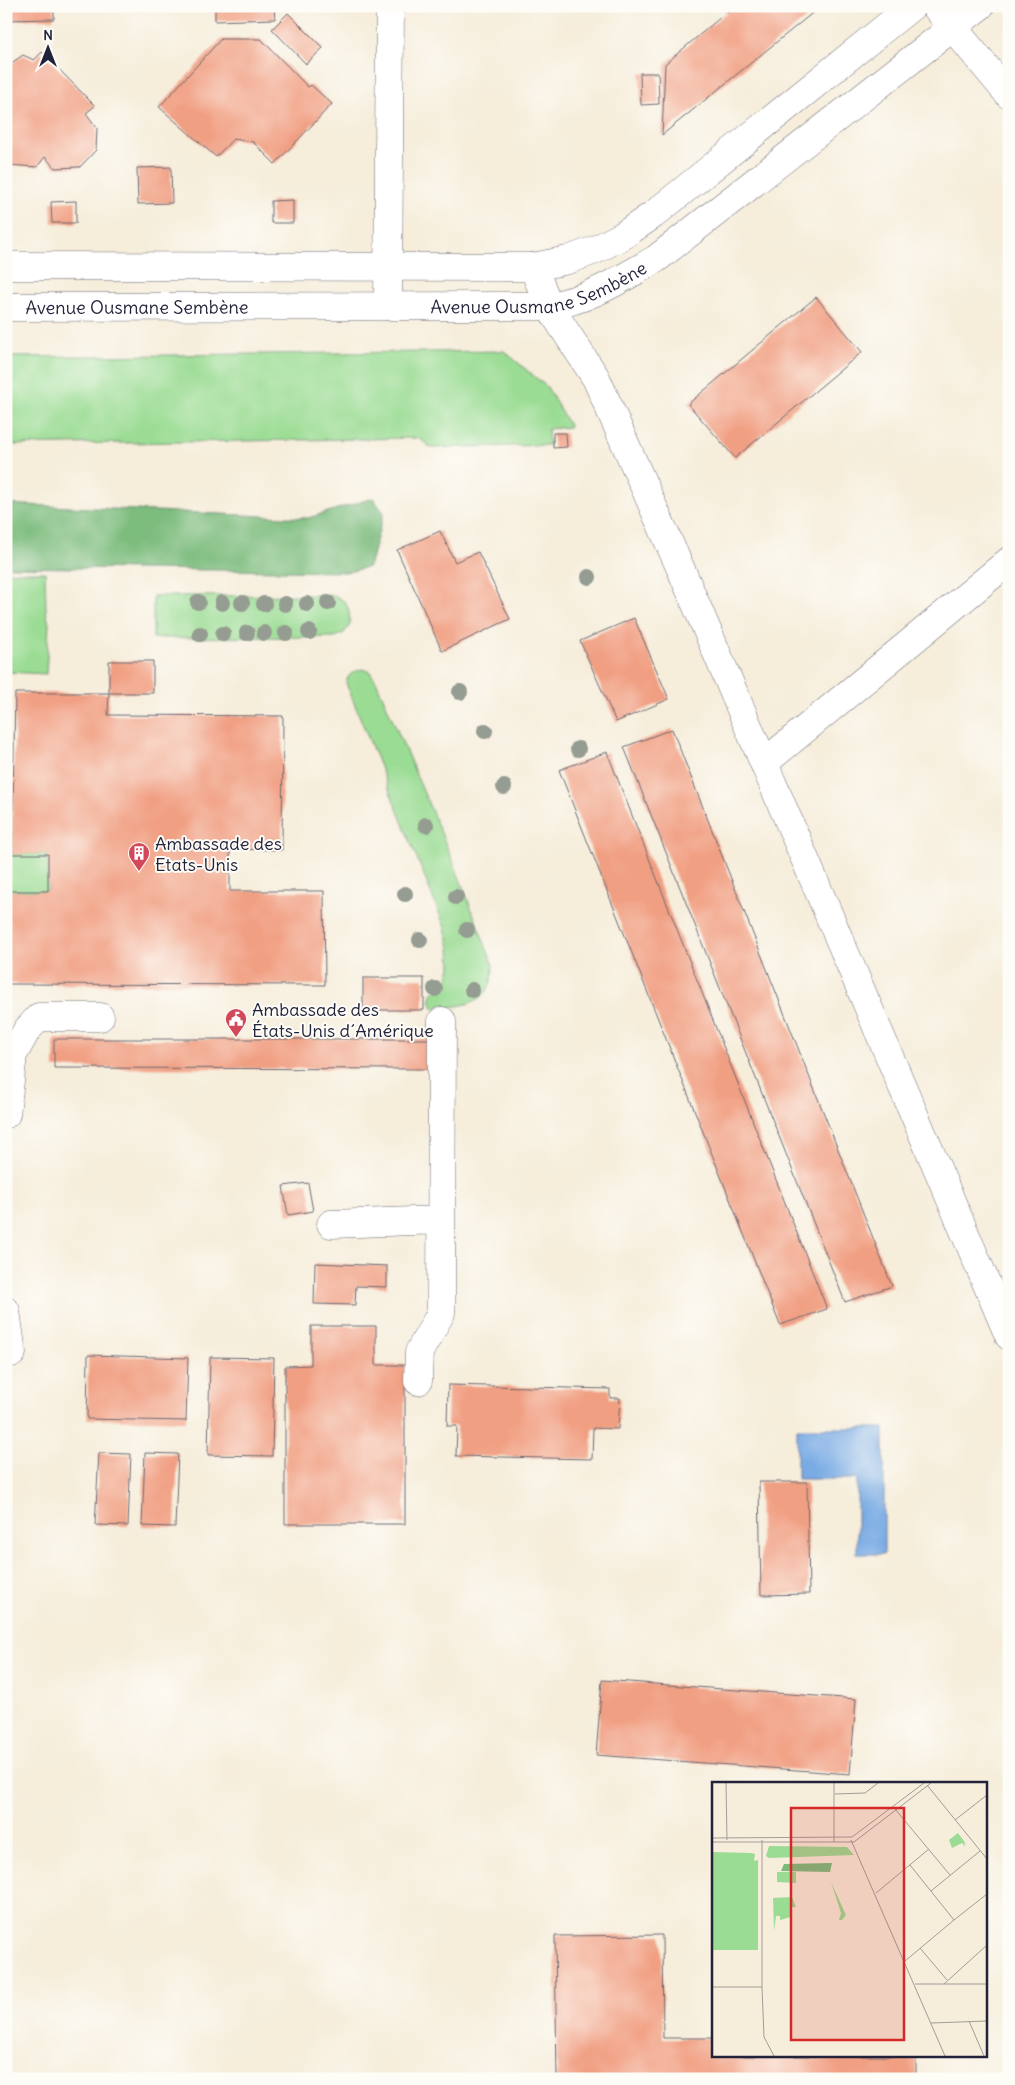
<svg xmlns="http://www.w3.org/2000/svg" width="1015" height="2085" font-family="Delius,sans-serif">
<rect width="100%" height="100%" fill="#fdfcf7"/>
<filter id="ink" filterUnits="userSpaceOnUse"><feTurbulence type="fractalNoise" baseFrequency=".02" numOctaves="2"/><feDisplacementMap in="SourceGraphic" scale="10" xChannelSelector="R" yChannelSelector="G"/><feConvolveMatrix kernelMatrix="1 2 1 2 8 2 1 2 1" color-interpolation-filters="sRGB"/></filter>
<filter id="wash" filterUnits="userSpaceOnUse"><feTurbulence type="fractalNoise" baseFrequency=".0096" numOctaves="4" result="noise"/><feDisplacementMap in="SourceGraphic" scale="20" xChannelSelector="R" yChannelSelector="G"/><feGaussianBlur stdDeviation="1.12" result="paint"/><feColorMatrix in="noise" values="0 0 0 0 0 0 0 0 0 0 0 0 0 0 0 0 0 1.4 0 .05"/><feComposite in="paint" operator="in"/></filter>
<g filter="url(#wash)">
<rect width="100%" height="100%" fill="#f6edda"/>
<path fill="#9adc93" stroke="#5e7f67" d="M504 351 547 387 570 427 548 429 549 445 431 448 419 438 6 445V357Z
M6 572H45L46 611 49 624 46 674 6 672Z
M329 595C349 599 349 607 350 625L344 633 335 637 153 638V596Z
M363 669 370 672 376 681 453 861 493 965C493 1005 466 1005 434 1009 425 996 436 988 447 981L451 966 450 947 444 925 346 683C348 674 354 671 363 669Z
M6 805H11L12 854H48V891H6Z"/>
<path fill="#7bbc7d" stroke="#4e6f5c" d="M373 498 384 513 369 567 347 572 6 567V504L308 518Z"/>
<path fill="#79abe4" stroke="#4e6690" d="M797 1428H884V1554H857V1479H797Z"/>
<g id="blocks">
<path fill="#f19f82" d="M6 6H54V19L6 20Z
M215 6H274L275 19 215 21Z
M734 6H821L662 135 665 64Z
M288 13 323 48 306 64 272 29Z
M221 39H261L308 87 311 85 332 104 275 164 253 142 233 139 216 157 159 107Z
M42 52 95 106 86 113 97 128 96 150 80 167 55 168 45 157 37 167 6 165V59L10 64 23 55 34 60Z
M640 73H658L659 104 641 105Z
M171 167 172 203 138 204 137 168Z
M293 200V223H271V201Z
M76 201V223H52L51 202Z
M816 297 862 352 735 458 688 404Z
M553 433H566L567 447 553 448Z
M440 531 455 562 478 552 510 619 442 651 397 550Z
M634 618 669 699 616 722 580 641Z
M109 661H153V693H109Z
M15 693H109L108 715 283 716 282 850 230 849V891H324L325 985 6 984V891H48V854H12Z
M672 729 892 1286 845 1302 624 747Z
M607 752 827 1309 780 1325 559 770Z
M363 978H424V1010H363Z
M54 1039H432L431 1069 54 1068Z
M308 1183 313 1211 288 1215 283 1186Z
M315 1263 387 1266V1287L356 1286 355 1305 314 1304Z
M311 1326H376V1365H405V1524H285V1366L311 1365Z
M88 1355 188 1358 186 1421 87 1419Z
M210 1357 274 1358 272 1456 208 1455Z
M448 1385 610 1389V1398H620L618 1429 593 1428 592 1459 456 1456 457 1426H447Z
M99 1453 131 1454 128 1526 95 1525Z
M145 1453 178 1454 175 1527 142 1526Z
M759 1482H807L809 1594 761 1595Z
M602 1680 856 1699 850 1774 596 1755Z
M662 1935 663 2038H714V2056H916V2079H557L555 1936Z"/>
</g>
</g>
<g filter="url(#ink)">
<use href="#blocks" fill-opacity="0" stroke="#6c6973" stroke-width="1"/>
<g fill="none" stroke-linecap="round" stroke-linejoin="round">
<g stroke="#6c6973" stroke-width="29">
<path id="minor" d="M935 6 1009 95
M533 267 549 306 596 378 683 574 1009 1336
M388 306 390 6
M764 763 1009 561
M6 1114 13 1055 27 1030 39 1017H100
M331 1224 441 1220
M6 1311 12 1353
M418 1381 419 1352 441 1313 442 1021"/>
</g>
<g stroke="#6c6973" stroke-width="29">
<g id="major">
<path d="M6 266 533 267 568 260 595 250 622 236 653 215 912 6"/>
<path id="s1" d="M6 307 549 306C589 300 621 279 656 259L980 6"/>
</g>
</g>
<use href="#minor" stroke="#fff" stroke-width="28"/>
<use href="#major" stroke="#fff" stroke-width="28"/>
</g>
<g fill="#959c91">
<circle cx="589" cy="577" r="8"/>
<circle cx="198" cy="602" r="8"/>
<circle cx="222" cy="603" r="8"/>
<circle cx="242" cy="603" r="8"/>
<circle cx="328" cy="603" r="8"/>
<circle cx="264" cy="604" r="8"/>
<circle cx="285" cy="604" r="8"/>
<circle cx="307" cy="604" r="8"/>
<circle cx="309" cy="632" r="8"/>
<circle cx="247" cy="633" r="8"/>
<circle cx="264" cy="633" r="8"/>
<circle cx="286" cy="633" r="8"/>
<circle cx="200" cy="634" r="8"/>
<circle cx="223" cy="634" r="8"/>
<circle cx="460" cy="692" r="8"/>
<circle cx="485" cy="731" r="8"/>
<circle cx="578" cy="749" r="8"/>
<circle cx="504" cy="787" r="8"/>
<circle cx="426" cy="825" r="8"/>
<circle cx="405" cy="894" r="8"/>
<circle cx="456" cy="897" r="8"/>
<circle cx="467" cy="930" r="8"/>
<circle cx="420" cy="940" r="8"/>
<circle cx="435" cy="989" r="8"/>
<circle cx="472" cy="990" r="8"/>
</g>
</g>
<defs>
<g id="building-pin" transform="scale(1.125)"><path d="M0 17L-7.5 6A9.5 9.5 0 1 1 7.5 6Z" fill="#d1495b" stroke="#fdfcf7"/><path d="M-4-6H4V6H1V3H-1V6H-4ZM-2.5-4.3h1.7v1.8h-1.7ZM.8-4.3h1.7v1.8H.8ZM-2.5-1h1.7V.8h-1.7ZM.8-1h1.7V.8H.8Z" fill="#fff"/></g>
<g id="civic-pin" transform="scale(1.125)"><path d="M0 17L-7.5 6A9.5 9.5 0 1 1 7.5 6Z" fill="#d1495b" stroke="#fdfcf7"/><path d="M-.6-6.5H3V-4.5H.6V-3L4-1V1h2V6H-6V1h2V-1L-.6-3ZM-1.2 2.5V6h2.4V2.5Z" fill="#fff"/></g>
</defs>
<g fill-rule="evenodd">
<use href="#building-pin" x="139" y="853"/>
<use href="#civic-pin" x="236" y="1019"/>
</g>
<g text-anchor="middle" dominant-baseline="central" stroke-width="4" stroke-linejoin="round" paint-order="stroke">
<g font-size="18" fill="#22223b" stroke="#fdfcf7">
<text stroke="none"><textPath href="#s1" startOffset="536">Avenue Ousmane Sembène</textPath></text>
<text stroke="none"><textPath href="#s1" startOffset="131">Avenue Ousmane Sembène</textPath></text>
</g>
<g font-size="18" fill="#22223b" stroke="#fdfcf7" text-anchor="start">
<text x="155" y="843">Ambassade des<tspan x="155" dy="21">Etats-Unis</tspan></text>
<text x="252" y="1009">Ambassade des<tspan x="252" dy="21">États-Unis d´Amérique</tspan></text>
</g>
</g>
<g transform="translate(712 1782)">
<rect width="275" height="275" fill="#f6edda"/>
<path d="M246 51 255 63 252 60 253 65 250 61 240 66 237 58ZM57 64 135 65 142 73 57 76 54 74ZM0 70 39 71 43 72 42 79 46 78V168H0ZM65 90H84V101L65 100ZM119 100 134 133 130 138H127L129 131ZM80 115 84 125H79V135L68 138V134H64L62 149 61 116Z" fill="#9adc93"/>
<path d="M120 81 118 90 69 89 72 82Z" fill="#7bbc7d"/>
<path fill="none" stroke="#a19c9a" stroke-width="1" d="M14 1 15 58M215 3 275 77M123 12 153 11 166 1M183 27 238 93M243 38 275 13M0 56 140 55 212 1M50 58V205M139 58 233 274M0 60H142L219 1M122 60V1M219 109 268 69M164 111 217 67M242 138 275 112M208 166 235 198M193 179 242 138 198 83M203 202H275M232 202 275 163M0 205H50L52 255 62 274M257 239 272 274M219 241 275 239"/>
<path fill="#d62828" fill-opacity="0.15" stroke="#d62828" stroke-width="2.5" d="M79 26H192V258H79Z"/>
<rect width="275" height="275" fill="none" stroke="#22223b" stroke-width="2.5"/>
</g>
<rect width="1015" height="2085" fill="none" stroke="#fdfcf7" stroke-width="25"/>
<g transform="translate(48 48)" stroke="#fdfcf7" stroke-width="4" paint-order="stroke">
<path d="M0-4L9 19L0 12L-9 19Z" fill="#22223b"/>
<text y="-8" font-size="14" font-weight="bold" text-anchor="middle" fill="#22223b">N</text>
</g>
</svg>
